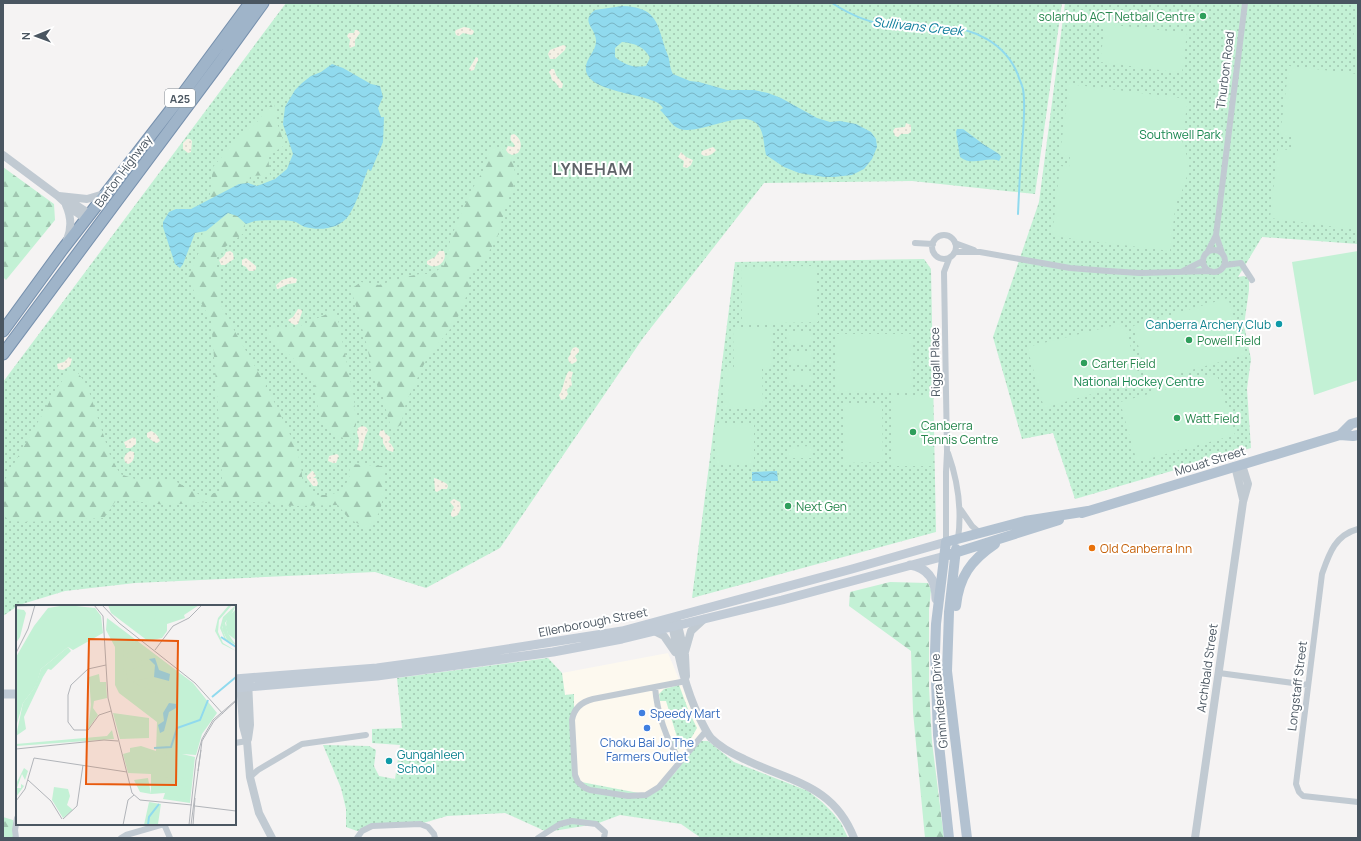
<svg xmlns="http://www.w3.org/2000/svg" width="1361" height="841" font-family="Manrope,sans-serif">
<defs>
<pattern id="grass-dots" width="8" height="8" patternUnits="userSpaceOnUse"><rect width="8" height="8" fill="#c3f1d5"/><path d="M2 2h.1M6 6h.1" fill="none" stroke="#a0c6b0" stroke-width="1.8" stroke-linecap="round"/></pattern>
<pattern id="forest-firs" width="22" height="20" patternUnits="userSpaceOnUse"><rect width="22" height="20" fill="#c3f1d5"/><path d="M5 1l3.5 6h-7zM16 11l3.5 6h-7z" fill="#a0c6b0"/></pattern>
<pattern id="sand-dots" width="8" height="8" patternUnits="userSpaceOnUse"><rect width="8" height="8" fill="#f5f0e5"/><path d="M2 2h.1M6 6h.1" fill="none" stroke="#d4d0c7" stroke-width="1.8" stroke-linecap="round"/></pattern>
<pattern id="water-waves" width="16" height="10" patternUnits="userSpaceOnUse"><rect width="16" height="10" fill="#90daee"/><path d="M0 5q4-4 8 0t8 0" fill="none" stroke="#78b4c4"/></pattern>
</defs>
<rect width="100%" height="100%" fill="#f5f3f3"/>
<path fill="#fdf9ef" d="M668 653 701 732 649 795 576 781 574 694 565 695 562 673Z"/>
<path fill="url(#grass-dots)" d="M286 3H1062L1035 194 912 181 764 183 643 338 500 548 426 588 375 572 135 583 65 591 19 605 3 616V382Z
M1065 3H1358V244L1262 237 1238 277 1244 276 1249 278V290L1244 325 1251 359 1247 389 1251 448 1075 499 1053 433 1022 439 993 337 1039 202Z
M924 259 931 269 936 532 692 598 735 262Z
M548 658 562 673 565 695 574 694V712L576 781 649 795 674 774 700 741H708L734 762 808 791 822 802 832 812 841 823 848 838H701L681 824 620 815 596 824 547 832 505 813 447 816 420 824 389 825 357 831 346 827V809L341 788 323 745 369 746 376 750 374 766 379 776 395 779 400 745 372 743V729L402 728 397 678Z
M679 685 689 712 697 728 686 747 677 749 673 744 672 739 677 737 666 701H660L659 694 664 689Z"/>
<path fill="url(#forest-firs)" d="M274 101 277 123 285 145 268 156 270 175 250 176 244 233 217 253 216 264 221 278V306L230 323 268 389 296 447 301 466 303 485 314 495H328L343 491 349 477 350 464 383 466 385 488 380 511 369 529 349 519 338 505 295 506 233 500 166 505 117 499 104 518 27 522 9 521 3 514V483L59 385 70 371 78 373 87 385 110 455 120 474 138 480H173L200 495H210L221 490 222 477 218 408 211 320 187 279 199 252 210 194 213 167 237 139 257 122Z
M491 148H501L512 157 516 178 505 209 497 238 481 265 469 274 470 287 456 322 428 356 406 402 401 425 392 430 387 414 383 396 374 379 366 342 351 289 361 282 379 285 405 277 420 274H433L444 265 448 253 450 241 458 220 474 186 483 171Z
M3 167 54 204 55 220 6 280 3 277Z
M336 310 354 398 356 425 350 440C344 438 337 436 332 433 318 425 316 397 315 383L291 356 276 344 268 334 274 328 293 329Z
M890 582 928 583 931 590 929 610V687L932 742 944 838H925L913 712 911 651 849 606 850 592Z
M3 817 13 820 16 838H3Z"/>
<path fill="url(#sand-dots)" d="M464 27 469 28 474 31 473 34 471 35 463 33 459 36 456 35 455 32 456 30Z
M355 30H358L360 33 355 40V46L350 48 349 46 350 40 347 36 349 33H354Z
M563 45 566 46 565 50 555 59H550L548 54 550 50Z
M476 57 478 58V61L476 64 474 70 470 71 469 69Z
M551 69H554L556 75 563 84 562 88H559L556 83 552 80 551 76 549 72Z
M906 123 911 125V132L908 134H901L898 137 895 136 893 131 895 128 905 127Z
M514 134C521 138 523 146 518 153L512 155 508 153 506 150 508 146 513 147 515 146C513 141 509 142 511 135Z
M187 139H190L192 141 191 152 188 153 183 149V143Z
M713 147 716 150C713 155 705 158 701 154L702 151Z
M681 152 686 157 693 160 691 165 687 168 683 167 684 161 678 157Z
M439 251H444C448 261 437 271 427 264V261L435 257Z
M226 252 230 251 233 253 234 259 225 265H221L219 260 224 256Z
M246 258 256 266V269L254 271H249L246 267 242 265V260Z
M292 277 297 279 296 283 288 284 278 289H277L276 285 282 280Z
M298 309 302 310V312L298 324 295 325 291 323 288 320 293 317Z
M576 347 579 349V352L575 356 577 360 576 362 572 364 569 362 568 358 570 355 571 351 573 348Z
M69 357 72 359 70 366 63 370 58 369 57 364 64 362Z
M569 371 573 372 571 379 572 385C570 388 565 388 568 394L565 399 561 400 559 395C564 389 564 376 569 371Z
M362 426 366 427 368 430 365 437 362 450 361 451 357 450 359 441 357 432 358 428Z
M384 430 385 433 390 437V440L388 442 391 444 394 449 393 452 387 450 383 443V439L379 435 380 431Z
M151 431C155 432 159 437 160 441L157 443 154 442 147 437V433Z
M134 437 136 439V444L131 448H126L124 442Z
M130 451 134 452C135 457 133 463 128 464L125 462 124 458 126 454Z
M337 454 339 456 336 463H333L328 461 329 456Z
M312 471H313L316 476 313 478H316L318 483 317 486H313L307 478V476Z
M434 478C439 479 443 482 447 484L448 486 447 489H442L437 492 435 491Z
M454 499 460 502 461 508 458 515 453 517 451 516V513L454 507 450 502 452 500Z"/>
<path fill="#c3f1d5" d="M1358 3V48L1352 47Z
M1105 24 1187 33 1182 73 1100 62Z
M1289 66 1358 74V230L1270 218 1278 149 1291 150 1292 137 1280 135Z
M1069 84 1188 99 1182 140 1188 160 1187 176 1182 191 1176 201 1170 251 1052 236 1060 166 1069 167 1070 156 1060 154Z
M1358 251V380L1314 395 1292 262Z
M816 266 818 322 742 324 741 267Z
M1228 298 1245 355 1148 382 1133 326Z
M1124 323 1140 380 1044 408 1027 347Z
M772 328 773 368 762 369 763 407 725 408 724 369H734L733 329Z
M786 333H811V344L787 345Z
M837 334H912L913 391 837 392Z
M787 353H811L812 364 787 365Z
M812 372V384H787V373Z
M1217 375 1235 435 1137 462 1120 402Z
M893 397H932V466H893Z
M844 404H882L883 462 845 463Z
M715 425H754V465H715Z
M813 446V458H789L788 447Z"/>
<path fill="url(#water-waves)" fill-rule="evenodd" d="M622 6C655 7 657 21 665 48 666 51 668 55 669 59 670 65 670 68 673 74L690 81 699 82 727 90H754L768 93 781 98 817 118 830 122 840 121 856 124 871 132 876 139 877 147 872 159 864 169 852 175 834 177H824L799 173 784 167 766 155C764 146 764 135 760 128 748 104 701 136 680 129 672 127 667 116 660 110L663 108C657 93 591 95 586 71 584 59 597 51 596 40 595 27 580 22 595 10ZM622 42C634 43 645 47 650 58L646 66C633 68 625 65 615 57V48Z
M332 64 343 68 371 84 380 86 383 97 378 108 381 117H384L383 142 371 171 368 169C362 184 358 201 349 215 340 229 320 231 305 227 300 225 296 221 291 221 286 220 260 220 255 221 252 222 249 223 246 224L237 216 228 213 206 231 195 233 183 264 180 268 175 264 163 227V222L169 212 176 209H191L239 184 248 183 257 186 275 179 287 169 293 154 283 124 285 107 295 90 302 83 311 76 321 72Z
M957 129H963L983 144 999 154 1001 157 999 161C987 156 972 167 960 157L956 132Z
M777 471 778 481H752V472Z"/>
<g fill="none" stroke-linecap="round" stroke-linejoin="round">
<path stroke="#90daee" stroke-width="2" d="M832 3C852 16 873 25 897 26 911 27 925 26 940 26 973 28 1005 42 1018 75 1019 79 1022 84 1023 89 1026 108 1023 128 1022 147 1020 169 1019 191 1018 214"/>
<g stroke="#7690ad" stroke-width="13">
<path id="trunk" d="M3 331 62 250 176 103 250 3
M3 354 218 65 263 3"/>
</g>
<path stroke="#c1cad2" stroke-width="6" d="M1216 235 1222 253
M932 247a12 12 0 1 1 24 0a12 12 0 1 1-24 0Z
M915 243 933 244
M955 243 974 250
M1203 261a11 11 0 1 1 22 0a11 11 0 1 1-22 0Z
M955 252H980L1070 268 1108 271 1140 273 1210 271
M1207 253 1216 235 1245 3
M1225 265 1241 263 1252 280
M1183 271 1203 261
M948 453C958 481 962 510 958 539
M961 510 972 526 980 533
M1358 529C1335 535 1329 554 1322 574L1296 784 1299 792 1303 796 1358 802
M946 542V472L947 452 944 272 949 259
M1219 673 1308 685
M686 681 593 699C581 702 574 708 572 720L575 775 578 782 585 788 590 790 628 796 646 795 659 787 706 731
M655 687C657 712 666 740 680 760
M235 743 247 741
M250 777 258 770 302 744 366 735
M164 824 170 838
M16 838 15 830 17 818
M121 838 126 835 164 824
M357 838 362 831 372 826 420 824 428 827 434 834 435 838
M538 838 560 824 572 821 596 824 605 832 604 838"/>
<path stroke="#c1cad2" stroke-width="8" d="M3 155 58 196 73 210 86 219
M59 196 87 199 104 194
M67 199 90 214
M66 205C71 216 72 228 67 240
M1235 466 1243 499
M671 620C678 653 684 686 699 717 703 724 706 732 711 738 720 747 733 754 744 759 790 782 833 784 854 838
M677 621 685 655 686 676
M654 631 664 636 675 652
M685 652 691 631 704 619
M240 681 243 726 247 741 250 777 259 813 272 838
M248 739 250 725 248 680
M1195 838 1243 502 1248 484 1242 465"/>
<path stroke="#c1cbd6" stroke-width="9" d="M910 565C929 568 936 581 936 599
M235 679 377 668 443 659 622 631 852 569 946 542
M235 688 377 676 553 652 622 639 782 600 945 556
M3 694H17"/>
<path stroke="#b3c2d1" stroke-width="10" d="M1340 435 1351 424 1358 422
M1082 513 1340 435 1353 436 1358 435
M956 549 949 612 947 671 967 838
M945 556 1059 520
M956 606C959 577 971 560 995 544
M949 838 938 735 935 652 936 624 946 542 1025 521 1088 511"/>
<use href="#trunk" stroke="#9fb4c9" stroke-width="11"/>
</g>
<g fill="#2e9e5b" stroke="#fff" stroke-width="1.5">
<circle cx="1203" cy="16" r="4"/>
<circle cx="1189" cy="340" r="4"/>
<circle cx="1084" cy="363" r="4"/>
<circle cx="1177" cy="418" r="4"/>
<circle cx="913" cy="432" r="4"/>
<circle cx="788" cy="506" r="4"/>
</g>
<g fill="#0f9aa8" stroke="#fff" stroke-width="1.5">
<circle cx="1279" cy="324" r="4"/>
<circle cx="389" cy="761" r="4"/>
</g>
<circle fill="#e8710a" stroke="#fff" stroke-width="1.5" cx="1092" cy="548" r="4"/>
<g fill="#3f7fe0" stroke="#fff" stroke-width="1.5">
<circle cx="642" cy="713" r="4"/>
<circle cx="647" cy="728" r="4"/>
</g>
<g text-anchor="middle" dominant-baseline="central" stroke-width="4" stroke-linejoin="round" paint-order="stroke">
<rect fill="#fff" stroke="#808990" stroke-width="1" x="165" y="89" width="30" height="18" rx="3"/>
<g font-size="11" font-weight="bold" fill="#4a5661">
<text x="180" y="98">A25</text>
</g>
<g font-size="12" fill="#27864d" stroke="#fff" text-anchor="start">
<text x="1195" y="16" text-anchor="end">solarhub ACT Netball Centre</text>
<text x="1197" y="340">Powell Field</text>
<text x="1092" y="363">Carter Field</text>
<text x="1185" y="418">Watt Field</text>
<text x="921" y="425">Canberra<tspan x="921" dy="14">Tennis Centre</tspan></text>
<text x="796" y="506">Next Gen</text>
</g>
<g font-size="12" fill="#4a5661" stroke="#fff">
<text transform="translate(1225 70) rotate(-83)">Thurbon Road</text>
<text transform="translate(123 171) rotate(-53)">Barton Highway</text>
<text transform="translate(935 362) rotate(-91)">Riggall Place</text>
<text transform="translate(1210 461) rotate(-17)">Mouat Street</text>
<text transform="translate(593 622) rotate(-11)">Ellenborough Street</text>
<text transform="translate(1207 668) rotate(-82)">Archibald Street</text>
<text transform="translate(1297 686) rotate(-83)">Longstaff Street</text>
<text transform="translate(939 701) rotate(-95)">Ginninderra Drive</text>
</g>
<g font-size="12" fill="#17864f" stroke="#fff">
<text x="1180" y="134">Southwell Park</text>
<text x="1139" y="381">National Hockey Centre</text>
</g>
<g font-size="12" fill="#0d838f" stroke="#fff" text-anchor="end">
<text x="1271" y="324">Canberra Archery Club</text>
<text x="397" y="754" text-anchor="start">Gungahleen<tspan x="397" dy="14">School</tspan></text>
</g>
<g font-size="12" fill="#c56008" stroke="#fff" text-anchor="start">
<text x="1100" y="548">Old Canberra Inn</text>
</g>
<g font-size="12" fill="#366cbe" stroke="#fff" text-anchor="start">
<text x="650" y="713">Speedy Mart</text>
<text x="647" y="742" text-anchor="middle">Choku Bai Jo The<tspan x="647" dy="14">Farmers Outlet</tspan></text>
</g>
<g font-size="13" font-style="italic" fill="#0c7c9b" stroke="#fff">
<text transform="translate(918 26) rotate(6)">Sullivans Creek</text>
</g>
<g font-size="16" font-weight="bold" letter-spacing="1" fill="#5f6368" stroke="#fff">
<text x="593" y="169">LYNEHAM</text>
</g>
</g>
<g transform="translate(16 605)">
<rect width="220" height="220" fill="#f5f3f3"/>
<path d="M92 0H183L168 10 169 13 151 19V26L146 33 132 36 95 8ZM220 1 209 18 210 26 220 40 211 35 206 24 209 13ZM0 4 8 5 10 8 4 32 0 38ZM220 4V35L212 29 210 22 212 12ZM91 13 177 78 201 108 186 129 180 150 166 149 179 152 174 198 147 194 149 188 135 189V169L112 168 107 149 114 147V143L125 141 140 146 141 117 103 88 99 80V42L90 25ZM52 42 55 46 35 65 32 64 27 72 8 112 10 124 0 131 7 98 19 82 25 64ZM83 69 84 77H90L91 93 78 96 77 103 82 110 72 124 75 100 73 72ZM97 108 133 113V133L104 134ZM38 182 52 184 54 191 51 200 57 205 47 213 36 195ZM133 197 145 199 142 219 144 220H128Z" fill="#c3f1d5"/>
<path d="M50 0 79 3 85 11 87 28 57 45 52 42 25 64 20 81 7 98 0 122V52L18 21 32 3ZM137 4H141L138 15 132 21 128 18ZM109 34 123 43 112 48 110 58 132 55 144 58 151 65 146 66 135 58 129 59 110 67 112 76 105 74 108 71 107 38ZM131 73 132 81 146 88 145 90 116 77ZM96 125 98 134 0 141V139L91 131ZM8 163 12 166 9 175 6 169 1 183H5V179L8 181 0 192V179Z" fill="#c3f1d5"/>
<path d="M213 0H216L203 15 202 27 207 38 220 46 206 39 199 26 202 13ZM220 0 210 20 212 29 220 36 208 26 212 10 206 23 210 34 220 41 209 35 204 23 207 12ZM118 112 133 114V122H127L126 117 118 116ZM135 147 151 149 150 162 133 160ZM137 170 153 173 151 185 135 183ZM161 172 172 174 171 180H164L172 182 170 194 163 193 161 190 160 193 153 192 155 179H162H160ZM132 173 135 189 124 187 118 175Z" fill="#c3f1d5"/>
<path d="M139 53 143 65 154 69 153 76 138 72 139 60 133 54ZM153 98 160 99V103L153 107 148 126 144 128 142 120 148 116 147 108Z" fill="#90daee"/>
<path fill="none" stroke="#90daee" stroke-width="2" d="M205 32 220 42M196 92 220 72M138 143 155 142 161 123 184 115 192 95M132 220 133 212 143 199"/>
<path fill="none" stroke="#b1b4b9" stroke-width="1" d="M78 0 87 11M86 0 103 18 179 78 207 109M0 1 41 0M87 11 92 93 116 188 124 195 176 200M139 45 157 21 173 13 186 0M0 48 12 24 19 0M90 60 72 64 55 80 52 90V117L58 125H72L83 110 95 106M0 144 88 135 102 136M182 166 185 145M12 175 35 196 46 214M0 196 9 184 18 153 111 167M179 201 220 206M47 214 61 201 67 160M107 220 112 195 118 190M173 220 180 155 186 134 197 115 220 95M175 220 186 136 198 116 220 96M177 220 179 193"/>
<path fill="#e8590c" fill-opacity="0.15" stroke="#e8590c" stroke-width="2" d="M73 34 162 36 160 180 70 179Z"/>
<rect width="220" height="220" fill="none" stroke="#4a5661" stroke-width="2"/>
</g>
<rect width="1361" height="841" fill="none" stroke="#4a5661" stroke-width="8"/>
<g transform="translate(36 36) rotate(269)" stroke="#ffffff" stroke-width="3" paint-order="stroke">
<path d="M0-3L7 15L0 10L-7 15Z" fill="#4a5661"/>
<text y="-6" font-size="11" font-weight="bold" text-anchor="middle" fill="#4a5661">N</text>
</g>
</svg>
